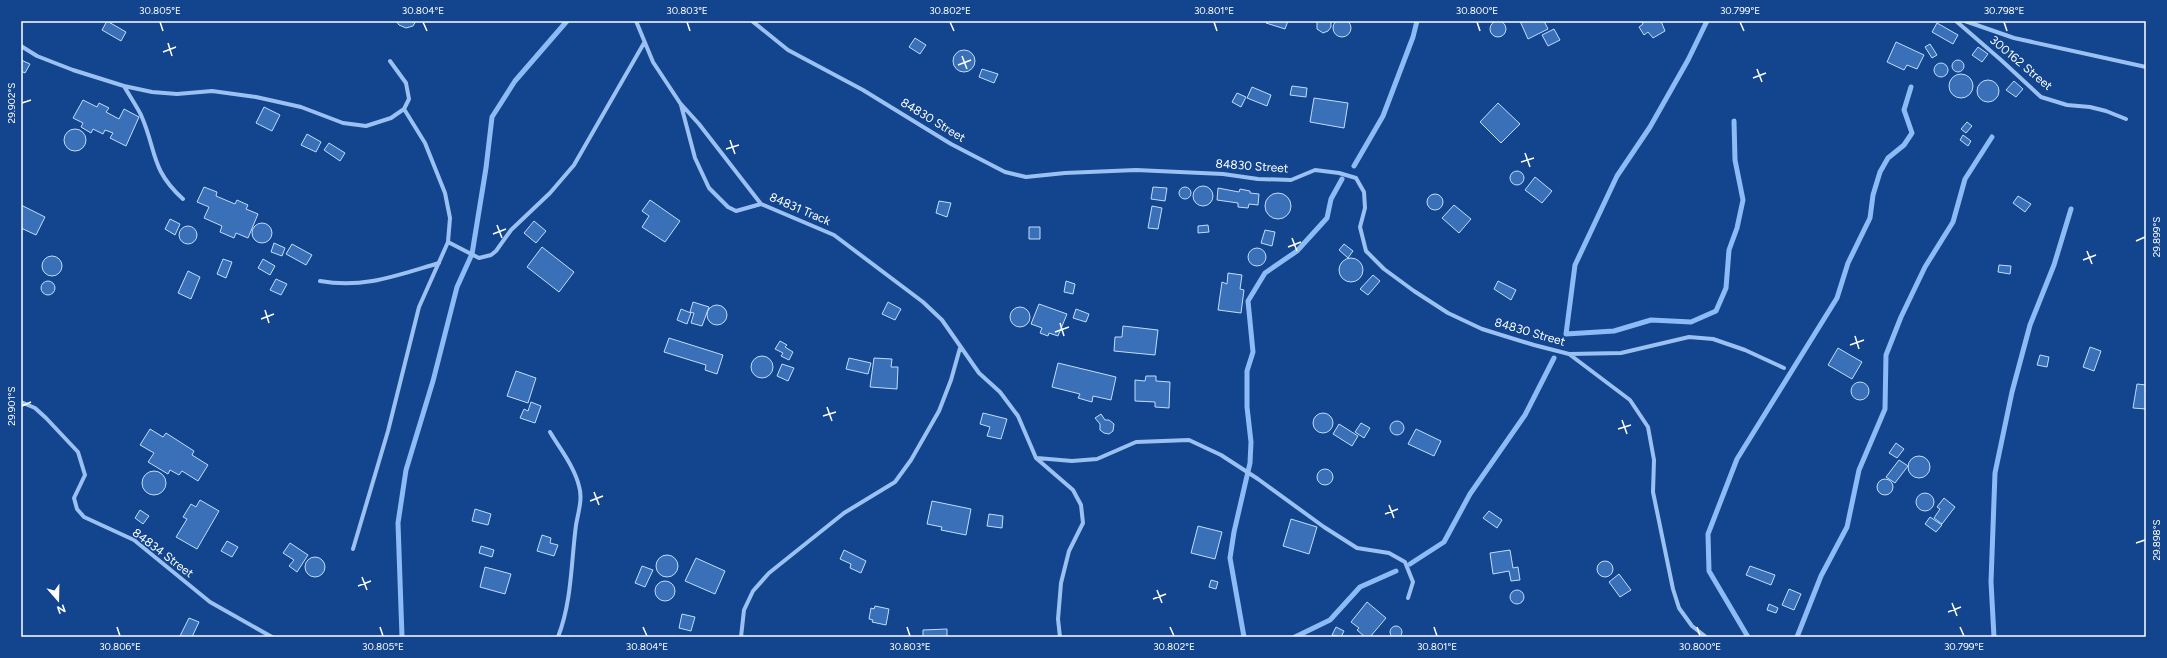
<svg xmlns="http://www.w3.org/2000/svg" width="2167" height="658" font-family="Figtree,sans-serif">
<rect width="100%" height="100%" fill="#12458e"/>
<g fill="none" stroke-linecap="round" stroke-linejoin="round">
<path stroke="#8dbbf5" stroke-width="5" d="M1707 21 1688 60 1650 127 1617 176 1575 265 1566 334 1614 331 1651 320 1691 322 1716 311 1726 288 1729 250 1737 228 1743 200 1735 160 1734 121
M1354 166 1383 116 1413 37 1417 21
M1410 564 1444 542 1470 494 1525 415 1554 358
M402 637 398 523 406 470 433 381 457 287 472 254 486 168 492 117 515 81 567 21
M1244 637 1230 558 1234 532 1250 463 1251 442 1247 407V371L1253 352 1248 301 1265 273 1297 251 1327 218 1331 199 1342 179
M1295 637 1330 620 1360 587 1396 571
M1748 637 1709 571 1708 534 1737 459 1837 298 1848 263 1870 218 1873 195 1880 172 1888 158 1904 145 1912 133 1904 110 1911 87
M1797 637 1821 576 1847 527 1859 470 1885 409 1886 355 1901 317 1925 267 1953 222 1965 179 1992 137
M1994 637 1991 582 1995 473 2012 392 2030 325 2054 265 2071 209"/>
</g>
<path fill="#3a70b8" stroke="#c2dcfd" d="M1333 28a9 9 0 1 1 18 0a9 9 0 1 1-18 0Z
M1490 29a8 8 0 1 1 16 0a8 8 0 1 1-16 0Z
M107 21 126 32 121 41 102 30Z
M396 21H416L413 26 406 28 399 25Z
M1267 21H1288L1285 29 1266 23Z
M1331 21V27L1328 31 1323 33 1317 29V21Z
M1520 21H1544L1548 29 1528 39Z
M1642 21H1661L1665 31 1653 38 1648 32 1644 35 1639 27 1643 24Z
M1937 23 1958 35 1953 44 1932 32Z
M1554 29 1560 40 1548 46 1542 35Z
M915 38 926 45 920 54 909 47Z
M1896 42 1924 55 1917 69 1907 65 1904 70 1887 62Z
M1930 44 1937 55 1932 58 1925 47Z
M1978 47 1988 54 1982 62 1972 55Z
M953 61a11 11 0 1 1 22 0a11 11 0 1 1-22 0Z
M1952 66a6 6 0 1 1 12 0a6 6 0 1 1-12 0Z
M21 60 30 64 25 73 21 71Z
M1934 70a7 7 0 1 1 14 0a7 7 0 1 1-14 0Z
M982 69 998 74 994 83 979 77Z
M1949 86a12 12 0 1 1 24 0a12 12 0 1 1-24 0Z
M1977 91a11 11 0 1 1 22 0a11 11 0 1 1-22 0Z
M2014 81 2023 89 2016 97 2006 90Z
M1292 86 1307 88 1306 97 1290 95Z
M1252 87 1271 95 1267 106 1247 98Z
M1237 93 1246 97 1241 107 1232 102Z
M1314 98 1348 103 1344 128 1310 122Z
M83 100 97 107 99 103 109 108 106 112 119 119 124 109 139 117 126 146 110 138 113 133 105 130 103 134 93 129 91 133 81 127 83 123 73 118Z
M1498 103 1520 124 1501 143 1480 122Z
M264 107 280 115 272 131 256 123Z
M1967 122 1972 126 1966 133 1961 129Z
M64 140a11 11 0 1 1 22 0a11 11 0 1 1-22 0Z
M307 134 321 142 316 152 301 145Z
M1963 135 1971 141 1968 146 1960 140Z
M329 143 345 153 340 161 324 150Z
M1510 178a7 7 0 1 1 14 0a7 7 0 1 1-14 0Z
M1535 177 1552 191 1542 203 1525 190Z
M1193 196a10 10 0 1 1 20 0a10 10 0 1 1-20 0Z
M1179 193a6 6 0 1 1 12 0a6 6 0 1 1-12 0Z
M204 187 217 192 216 196 235 204 237 200 248 205 246 209 258 214 248 238 236 233 234 238 220 232 222 226 204 218 209 207 197 202Z
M1153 187 1167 188 1165 201 1151 199Z
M1218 188 1239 192 1240 189 1250 191V193L1259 194 1258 205 1249 204 1248 208 1238 207V203L1217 200Z
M1265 206a13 13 0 1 1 26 0a13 13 0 1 1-26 0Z
M1427 202a8 8 0 1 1 16 0a8 8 0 1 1-16 0Z
M2018 196 2031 204 2025 212 2013 203Z
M650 200 680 221 665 242 642 227 649 216 642 211Z
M939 201 951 203 947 217 936 213Z
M21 205 45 217 36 235 21 228Z
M1454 205 1471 219 1459 233 1442 218Z
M1152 206 1162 208 1158 229 1148 228Z
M170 219 180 224 175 235 165 229Z
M534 221 546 231 536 243 524 233Z
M252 233a10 10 0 1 1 20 0a10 10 0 1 1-20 0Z
M1208 225 1209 232 1198 233V226Z
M179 235a9 9 0 1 1 18 0a9 9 0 1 1-18 0Z
M1029 227H1040V239H1029Z
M1265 230 1275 232 1272 246 1261 243Z
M274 243 285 248 282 256 271 252Z
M292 244 312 255 306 265 286 254Z
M1344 244 1353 251 1348 258 1339 250Z
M542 247 574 272 559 292 527 267Z
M1248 257a9 9 0 1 1 18 0a9 9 0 1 1-18 0Z
M42 266a10 10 0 1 1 20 0a10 10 0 1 1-20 0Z
M1339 270a12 12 0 1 1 24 0a12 12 0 1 1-24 0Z
M223 259 232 262 226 278 217 274Z
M263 259 275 266 270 275 258 268Z
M1999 265 2011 266 2010 274 1998 272Z
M188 271 200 277 191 299 178 293Z
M1228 273 1242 275 1240 289 1244 290 1241 313 1218 310 1222 282 1227 284Z
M1373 275 1380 281 1368 295 1360 289Z
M276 279 287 284 281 295 270 290Z
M41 288a7 7 0 1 1 14 0a7 7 0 1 1-14 0Z
M1066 281 1075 284 1073 294 1064 292Z
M1498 281 1516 290 1511 300 1494 289Z
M693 302 709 307 702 326 691 323 694 313 690 312Z
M888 302 901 309 895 320 882 314Z
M1039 304 1067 314 1058 336 1049 333 1048 336 1040 333 1042 328 1031 324Z
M707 315a10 10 0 1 1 20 0a10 10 0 1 1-20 0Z
M1010 317a10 10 0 1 1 20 0a10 10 0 1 1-20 0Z
M681 309 691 313 687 324 677 320Z
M1076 309 1089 314 1086 322 1073 318Z
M1123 326 1158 330 1155 355 1114 351 1115 337H1122Z
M669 338 723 355 717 374 705 370 706 365 664 352Z
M780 341 787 345 785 347 793 352 789 360 781 356 783 353 775 349Z
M2090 347 2101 351 2094 371 2083 367Z
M1838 348 1862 362 1852 379 1828 365Z
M2040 355 2049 357 2047 367 2037 365Z
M751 367a11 11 0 1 1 22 0a11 11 0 1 1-22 0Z
M849 358 871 363 868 374 846 369Z
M874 358 892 359 891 367H898L897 389 870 387Z
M1058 363 1116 377 1111 400 1093 396 1092 402 1078 398 1080 394 1052 387Z
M782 364 794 368 788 381 777 376Z
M516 371 536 378 528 403 507 396Z
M1146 376H1156V381L1170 382 1169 408 1155 407V402L1135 401V380L1145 381Z
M1851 391a9 9 0 1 1 18 0a9 9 0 1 1-18 0Z
M2137 384 2146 385V409L2133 408Z
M531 402 541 406 535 423 520 418 524 409 528 411Z
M983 413 1007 419 1001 439 987 436 990 427 980 424Z
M1313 423a10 10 0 1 1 20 0a10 10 0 1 1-20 0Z
M1101 414 1105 420H1109L1114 424 1113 431 1109 434 1104 433 1100 430V424L1095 418Z
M1390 428a7 7 0 1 1 14 0a7 7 0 1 1-14 0Z
M1361 423 1370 428 1364 438 1355 432Z
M1339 424 1358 436 1352 446 1333 434Z
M150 429 163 437 166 433 194 451 192 455 208 465 198 481 182 471 179 475 170 470 168 474 148 462 154 453 140 445Z
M1416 429 1441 441 1434 456 1408 444Z
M1896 443 1904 449 1897 458 1889 453Z
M1908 467a11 11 0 1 1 22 0a11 11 0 1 1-22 0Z
M1899 460 1908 466 1895 483 1886 477Z
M1317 477a8 8 0 1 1 16 0a8 8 0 1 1-16 0Z
M142 483a12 12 0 1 1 24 0a12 12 0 1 1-24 0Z
M1877 487a8 8 0 1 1 16 0a8 8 0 1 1-16 0Z
M1916 502a9 9 0 1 1 18 0a9 9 0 1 1-18 0Z
M1944 498 1955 507 1942 524 1934 518 1940 509 1937 507Z
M200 500 219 511 197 549 176 537 187 519 183 517 191 504 196 507Z
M932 501 971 509 966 535 941 530 942 527 927 524Z
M475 509 491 514 488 525 472 521Z
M140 510 149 516 143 524 135 518Z
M1489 511 1502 520 1497 528 1483 518Z
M989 514 1003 516 1002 528 987 526Z
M1930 517 1942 525 1936 532 1925 524Z
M1291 519 1317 527 1309 554 1283 546Z
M1198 526 1222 532 1215 559 1191 553Z
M542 535 551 538 550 543 558 545 554 556 537 551Z
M227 541 238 547 232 557 221 551Z
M290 543 308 555 297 572 289 566 294 560 283 553Z
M481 546 494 550 492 557 479 553Z
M844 550 866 561 861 573 850 568 851 564 840 559Z
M1510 550 1513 568 1518 567 1520 580 1511 581 1509 571 1493 574 1490 553Z
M656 566a11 11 0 1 1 22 0a11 11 0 1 1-22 0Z
M305 567a10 10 0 1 1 20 0a10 10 0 1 1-20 0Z
M696 558 725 571 715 594 685 581Z
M1597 569a8 8 0 1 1 16 0a8 8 0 1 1-16 0Z
M642 566 653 570 645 587 635 583Z
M1750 566 1775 575 1771 585 1746 575Z
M485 567 511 574 505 594 480 587Z
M1619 574 1631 590 1620 597 1609 582Z
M1211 580 1218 582 1216 589 1209 587Z
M655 591a10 10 0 1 1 20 0a10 10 0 1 1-20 0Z
M1789 589 1801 594 1794 610 1782 605Z
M1510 597a7 7 0 1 1 14 0a7 7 0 1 1-14 0Z
M1367 602 1386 618 1370 637H1365L1357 630 1359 628 1351 622Z
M1769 604 1778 608 1776 613 1767 610Z
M875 606 889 609 886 625 872 622 873 620 869 619 871 608 874 609Z
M682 614 695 617 691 631 679 628Z
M189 618 199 622 192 637H182L180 636Z
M1390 632a6 6 0 1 1 12 0a6 6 0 1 1-12 0Z
M1336 627 1344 631 1341 637 1332 635Z
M947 629V637H923V630Z"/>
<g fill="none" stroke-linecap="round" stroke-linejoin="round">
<path stroke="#9bc1f2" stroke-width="4" d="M636 21 653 62 680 103 699 124 761 204 834 235 923 302 942 320 979 373 1000 392 1018 416 1036 458 1073 490 1081 505 1083 523 1069 551 1061 583 1058 619 1060 637
M752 21 788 50 863 90 951 144 1005 172 1026 177 1065 173 1136 170 1223 174 1258 179 1291 180 1315 170 1339 173 1356 178 1364 192 1365 208 1360 227 1366 251 1384 269 1414 291 1448 313 1482 329 1534 345 1569 354 1621 353 1689 337 1713 339 1745 350 1784 368
M1956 21 2001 60 2041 97 2067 105 2090 107 2106 111 2126 119
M1965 21 2014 38 2146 67
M21 46 37 56 73 70 124 86 152 92 177 94 212 91 256 97 301 107 343 123 366 126 391 118 404 109 409 99 406 83 390 61
M124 86C129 95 136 105 141 115 157 151 150 169 183 199
M681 105 695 158 709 188 728 207 736 211 761 204
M448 242 479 258 491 255 496 251 511 230 550 193 574 165 644 43
M320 281C364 289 398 275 439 263
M1569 354 1630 400 1648 427 1654 460 1653 492 1673 589 1679 608 1692 626 1706 637
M21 402 35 408 46 418 78 452 85 475 74 498 77 509 84 517 134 540 210 602 272 637
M550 432C560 449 574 466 579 486 583 499 578 513 576 525 571 563 572 601 558 637
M1037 458 1072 461 1097 459 1136 442 1189 440 1221 455 1258 479 1324 527 1357 548 1389 553 1405 562 1413 582 1408 598
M353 549 388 431 419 307 448 242 450 218 445 193 425 143 404 109
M741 637 744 610 753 591 769 573 844 513 895 482 911 460 939 411 951 380 960 348"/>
</g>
<path fill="none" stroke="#fff" stroke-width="1.5" d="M160 22 163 31M423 22 427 31M687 22 690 31M950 22 954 31M1214 22 1217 31M1477 22 1480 31M1740 22 1744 31M2004 22 2007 31M168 43 172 56M163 52 176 47M962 56 967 69M958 65 971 60M1757 69 1762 82M1753 78 1766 73M22 103 31 100M730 140 735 154M726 149 739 145M1525 153 1530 167M1521 162 1534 158M497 225 502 238M493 234 506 229M1292 238 1297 251M2136 241 2145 237M1288 247 1301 242M2087 251 2092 264M2083 260 2096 255M265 310 269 323M261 319 274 314M1060 323 1064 336M1055 332 1069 327M1855 336 1859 349M1850 345 1864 340M22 406 31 402M827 407 832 421M823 416 836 412M1622 420 1627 434M1618 429 1631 425M594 492 599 505M590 501 603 496M1389 505 1394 518M1385 514 1398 509M2136 543 2145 540M362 577 367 590M358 586 371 581M1157 590 1162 603M1153 599 1166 594M1952 603 1957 616M1948 612 1961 607M117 627 120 636M380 627 383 636M643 627 647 636M907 627 910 636M1170 627 1174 636M1434 627 1437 636M1697 627 1700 636M1960 627 1964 636"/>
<g text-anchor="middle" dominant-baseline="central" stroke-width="3" stroke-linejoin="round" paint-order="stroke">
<g font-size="12" fill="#fff" stroke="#12458e">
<text transform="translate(2021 63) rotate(40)">300162 Street</text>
<text transform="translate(933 120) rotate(31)">84830 Street</text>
<text transform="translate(1252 166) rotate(4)">84830 Street</text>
<text transform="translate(800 209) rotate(23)">84831 Track</text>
<text transform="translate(1530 332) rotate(16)">84830 Street</text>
<text transform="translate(163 553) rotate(37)">84834 Street</text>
</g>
</g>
<rect width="2167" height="658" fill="none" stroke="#12458e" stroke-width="44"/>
<g transform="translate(58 600) rotate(160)" stroke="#12458e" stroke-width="3" paint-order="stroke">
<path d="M0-3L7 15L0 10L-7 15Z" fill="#ffffff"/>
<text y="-6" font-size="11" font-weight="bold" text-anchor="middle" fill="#ffffff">N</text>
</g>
<rect x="22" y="22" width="2123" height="614" fill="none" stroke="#fff" stroke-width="1.5"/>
<g font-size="10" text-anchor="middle" fill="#fff">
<text x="160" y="14">30.805°E</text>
<text x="423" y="14">30.804°E</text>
<text x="687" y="14">30.803°E</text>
<text x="950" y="14">30.802°E</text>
<text x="1214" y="14">30.801°E</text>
<text x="1477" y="14">30.800°E</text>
<text x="1740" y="14">30.799°E</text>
<text x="2004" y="14">30.798°E</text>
<text transform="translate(11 103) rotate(-90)" y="4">29.902°S</text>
<text transform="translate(2156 237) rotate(-90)" y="4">29.899°S</text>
<text transform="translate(11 406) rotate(-90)" y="4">29.901°S</text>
<text transform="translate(2156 540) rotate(-90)" y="4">29.898°S</text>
<text x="120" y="650">30.806°E</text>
<text x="383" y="650">30.805°E</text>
<text x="647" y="650">30.804°E</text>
<text x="910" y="650">30.803°E</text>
<text x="1174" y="650">30.802°E</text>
<text x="1437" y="650">30.801°E</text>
<text x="1700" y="650">30.800°E</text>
<text x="1964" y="650">30.799°E</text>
</g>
</svg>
